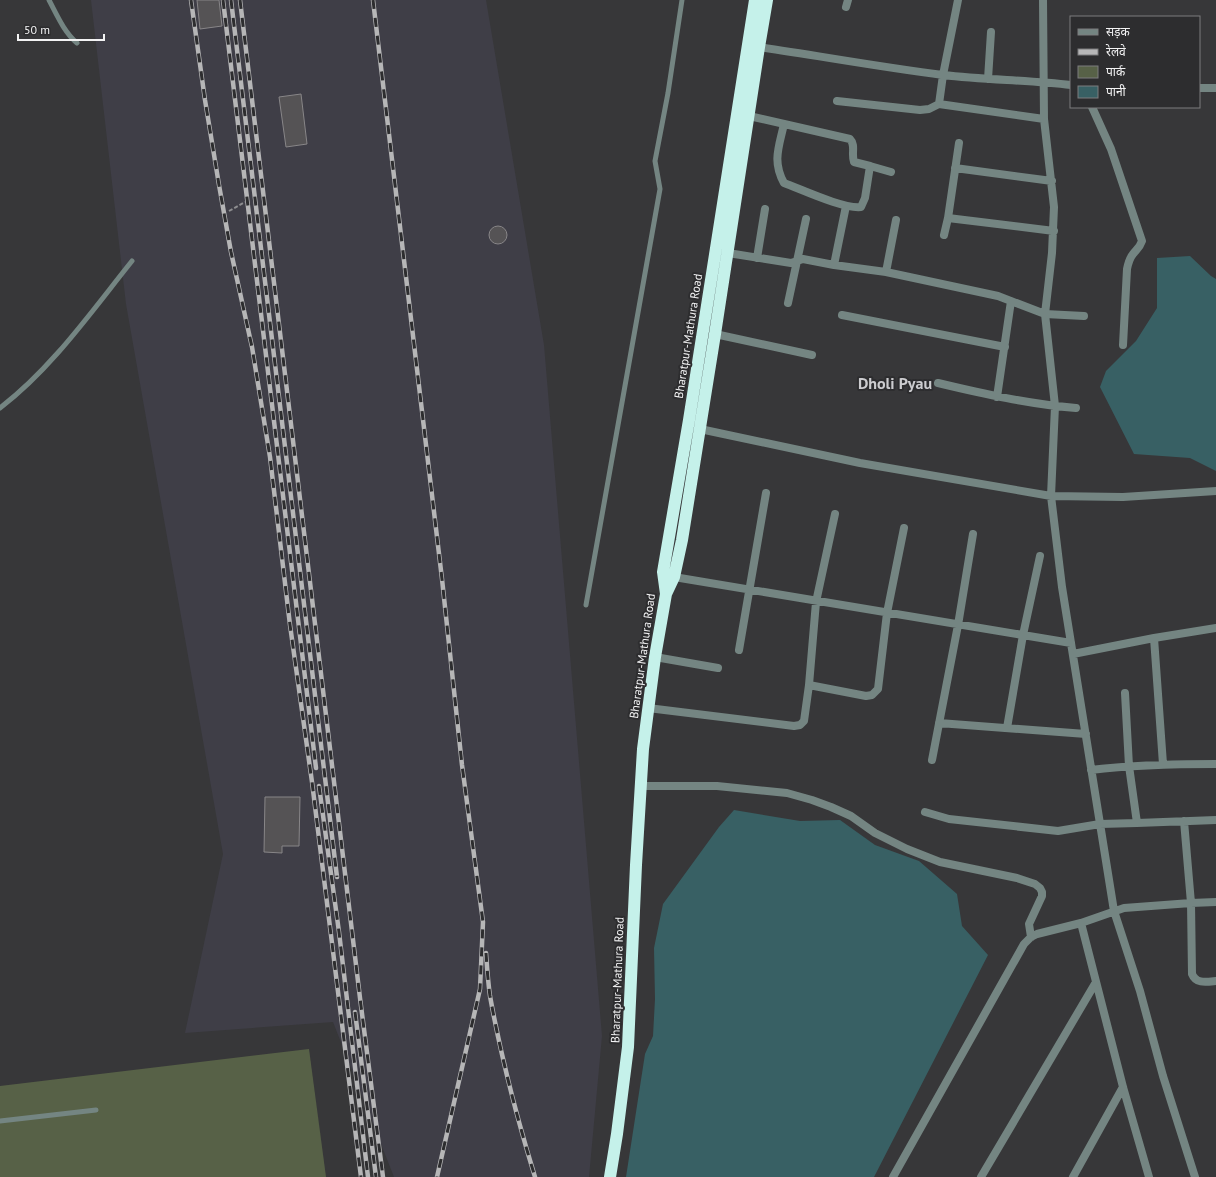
<svg xmlns="http://www.w3.org/2000/svg" width="1216" height="1177" font-family="'PT Sans','Noto Sans Devanagari',sans-serif">
<rect width="100%" height="100%" fill="#373739"/>
<path fill="#3f3e47" d="M91 0H486L544 345 602 1036 589 1177H394L333 1022 185 1033 223 854 126 304Z"/>
<path fill="#576147" d="M309 1049 326 1177H0V1086Z"/>
<path fill="#386064" d="M1190 256 1211 276 1216 279V471L1190 458 1134 454 1100 387 1106 371 1136 341 1157 308V258Z
M734 810 800 821 840 820 875 845 919 861 957 894 962 926 988 955 874 1177H626L645 1054 653 1036 655 999 654 948 663 904 719 827Z"/>
<path fill="#555355" stroke="#888688" d="M197 0H219L222 26 200 29Z
M301 94 307 144 286 147 279 97Z
M489 235a9 9 0 1 1 18 0a9 9 0 1 1-18 0Z
M265 797H300L299 846H282V853L264 852Z"/>
<g fill="none" stroke-linecap="round" stroke-linejoin="round">
<path stroke="#8e8e90" stroke-width="2" stroke-dasharray="4 2" stroke-linecap="butt" d="M229 211 245 202"/>
<path stroke="#748582" stroke-width="5" d="M49 0C57 15 64 32 77 43
M0 408C52 368 91 312 132 261
M586 605 660 189 655 161 668 93 682 0
M0 1121 96 1110"/>
<path stroke="#748582" stroke-width="8" d="M1043 0 1044 119 1054 207 1052 253 1045 314 1055 406 1051 496 1062 587 1114 911 1140 991 1163 1076 1195 1177
M846 7 848 0
M759 47C820 56 881 67 943 75 986 80 1029 80 1071 85
M988 79 991 32
M1199 88H1216
M837 101 920 110 929 109 939 104 943 75 958 0
M939 104 1044 119
M1092 107 1111 149 1142 241C1140 247 1137 249 1133 254 1129 259 1128 264 1127 269L1123 345
M749 116 850 139C856 145 851 154 854 162L870 166
M784 124C779 147 772 161 784 183 803 190 843 209 861 207L865 198 870 166 891 172
M955 168 1052 181
M948 218 1054 231
M944 235 948 218 959 143
M728 253 791 263 803 259 834 265 886 272 998 296 1045 314 1084 316
M757 258 765 209
M834 265 846 206
M886 272 896 220
M788 303 806 219
M842 315 1005 347
M715 334 812 355
M938 383C984 394 1029 404 1076 408
M997 397 1011 301
M700 429 860 463 1051 496 1123 497 1216 491
M674 577 1071 643
M1154 638 1163 764
M739 650 766 493
M1073 654 1154 638 1216 628
M655 657 718 668
M809 685 866 696 872 695 878 689 887 613 904 528
M1125 693 1129 766 1137 823
M648 708 794 726 800 725 804 721 809 685 816 602 835 514
M939 723 1086 734
M1007 728 1023 635 1040 556
M932 760 958 625 973 534
M1091 770C1133 765 1174 764 1216 764
M640 786H717L787 793 812 800 831 807 851 816 875 833 907 849 940 862 1017 878 1035 884 1040 888 1042 892V896L1029 924 1031 937
M925 812 949 819 1058 831 1100 824 1137 823 1216 820
M1184 821 1191 903 1192 974C1196 984 1206 982 1216 981
M1081 923 1123 1087 1149 1177
M893 1177 1024 944 1031 937 1037 934 1081 923 1124 908 1191 903 1216 902
M981 1177 1096 982
M1073 1177 1123 1087"/>
<path stroke="#c5f1ea" stroke-width="12" d="M666 594 674 577 682 540 715 334 759 47 767 0
M610 1177 617 1134 628 1047 636 865 643 749 655 657 666 594 663 572 689 420 755 0"/>
<g stroke="#b6b6b7" stroke-width="4.5">
<path id="rail" d="M191 0 205 100 219 185 231 252 252 347 270 457 290 625 312 782 361 1177
M223 0 316 768
M231 0 337 877
M240 0 360 998 383 1177
M373 0 442 579 462 765 483 922 480 989 437 1177
M319 786 339 932 368 1177
M486 953C487 967 488 982 490 996 501 1057 517 1118 535 1177
M355 1012 376 1177"/>
</g>
<use href="#rail" stroke="#2d2d2f" stroke-width="3" stroke-dasharray="9" stroke-linecap="butt"/>
</g>
<g text-anchor="middle" dominant-baseline="central" stroke-width="4" stroke-linejoin="round" paint-order="stroke">
<g font-size="12" fill="#f3f3f4" stroke="#2d2d2f">
<text transform="translate(688 336) rotate(-81)">Bharatpur-Mathura Road</text>
<text transform="translate(642 656) rotate(-82)">Bharatpur-Mathura Road</text>
<text transform="translate(617 980) rotate(-88)">Bharatpur-Mathura Road</text>
</g>
<g font-size="16" font-weight="bold" fill="#cccccf" stroke="#2d2d2f">
<text x="895" y="383">Dholi Pyau</text>
</g>
</g>
<rect x="1070" y="16" width="130" height="92" fill="#2d2d2f" stroke="#7c7c7e"/>
<rect x="1078" y="29" width="20" height="6" fill="#748582" stroke="#7c7c7e"/>
<text x="1106" y="36" font-size="12" fill="#f3f3f4">सड़क</text>
<rect x="1078" y="49" width="20" height="6" fill="#b6b6b7" stroke="#7c7c7e"/>
<text x="1106" y="56" font-size="12" fill="#f3f3f4">रेलवे</text>
<rect x="1078" y="66" width="20" height="12" fill="#576147" stroke="#7c7c7e"/>
<text x="1106" y="76" font-size="12" fill="#f3f3f4">पार्क</text>
<rect x="1078" y="86" width="20" height="12" fill="#386064" stroke="#7c7c7e"/>
<text x="1106" y="96" font-size="12" fill="#f3f3f4">पानी</text>
<path d="M18 34v6h86v-6" fill="none" stroke="#f3f3f4" stroke-width="2"/>
<text x="24" y="34" font-size="12" fill="#f3f3f4" stroke="#2d2d2f" stroke-width="3" paint-order="stroke">50 m</text>
</svg>
